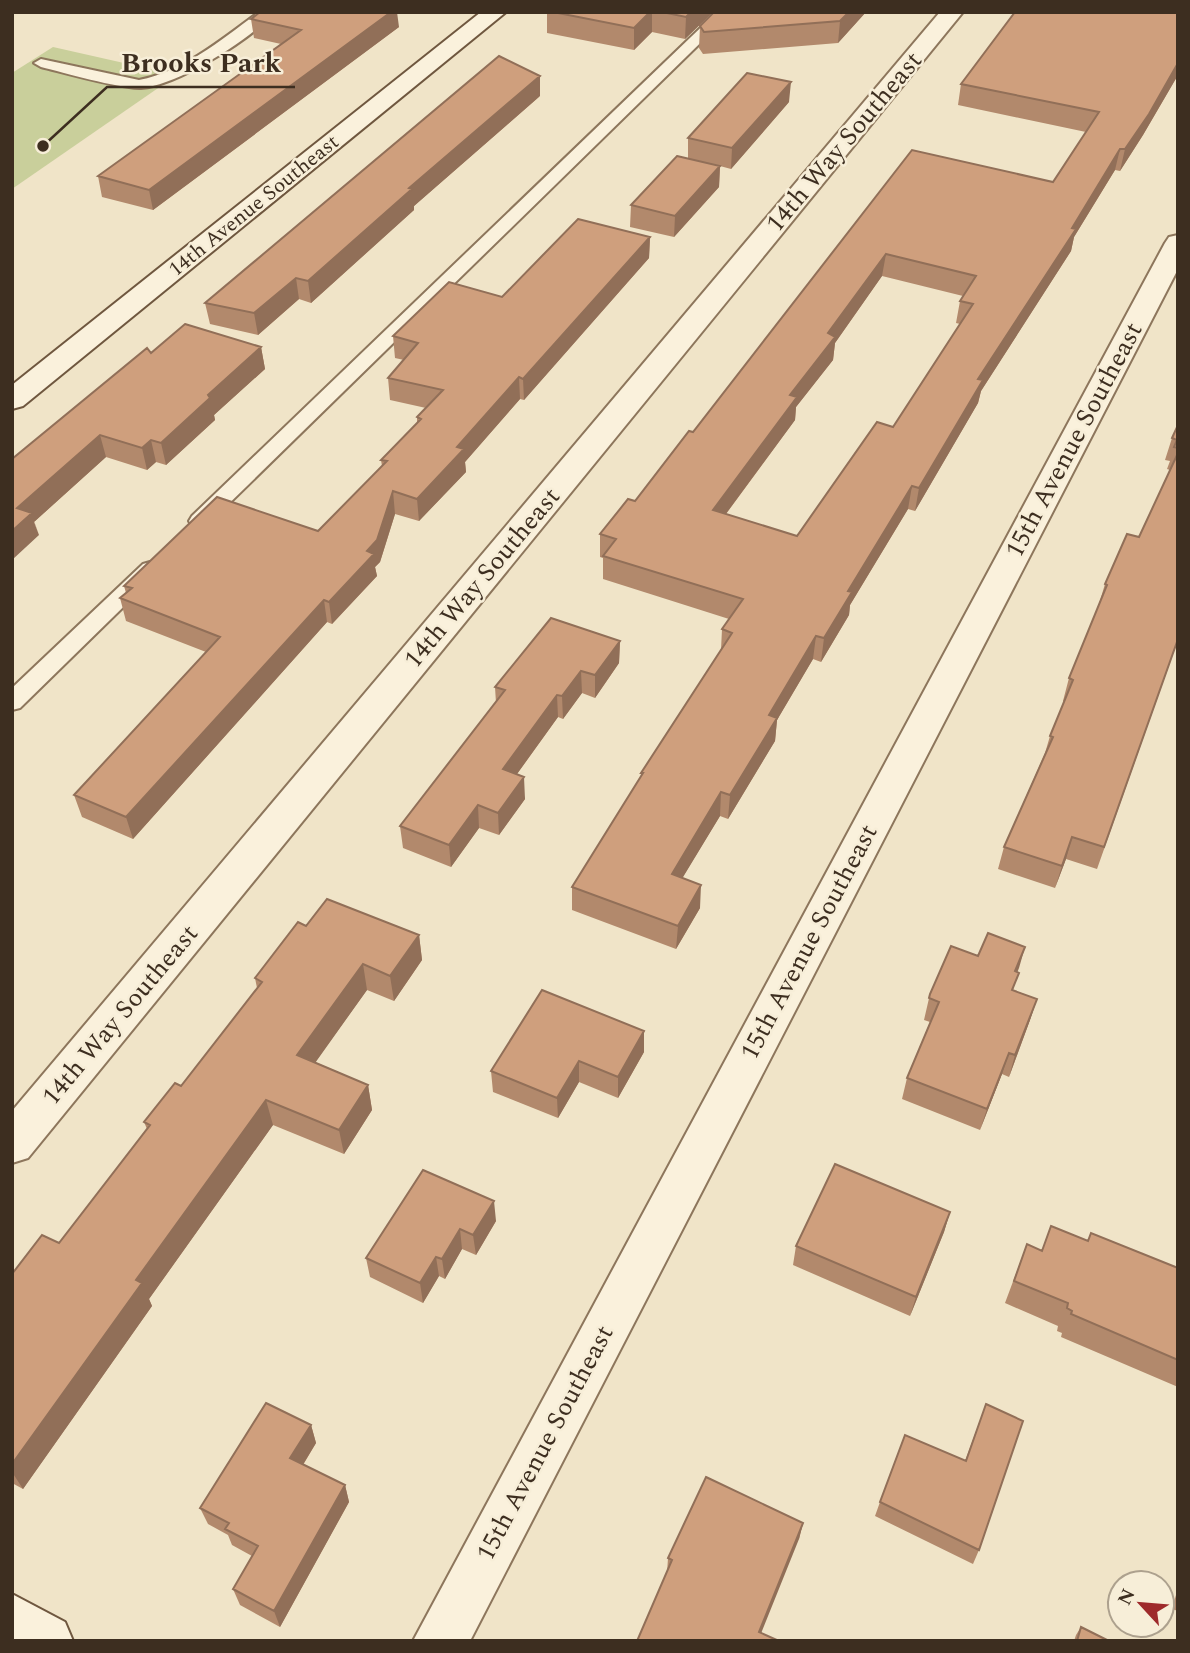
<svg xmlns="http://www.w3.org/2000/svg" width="1190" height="1653" font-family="Spectral,serif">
<rect width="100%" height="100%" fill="#f0e4c8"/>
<path fill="#c9cf9b" d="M53 47 177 75 12 189V73Z"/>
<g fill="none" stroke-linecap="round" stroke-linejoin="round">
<g stroke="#8d765c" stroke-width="4">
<path id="lane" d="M259 12H275C251 39 177 86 141 88 120 89 65 73 41 67L34 63 41 59 139 80C185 71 222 39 259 12Z
M717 12H732L206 526H192L189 521 192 516Z
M150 562 157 564 161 569 157 574 20 708 12 710V688L143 564Z"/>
</g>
<g stroke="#8d765c" stroke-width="4">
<path id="street" d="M940 12H963L28 1158 12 1163V1111Z
M1178 235V269L470 1641H413L1165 243 1169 237Z"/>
</g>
<g stroke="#6f573f" stroke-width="4">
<path id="secondary" d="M481 12H506L23 406 12 409V385Z
M12 1594 65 1622 73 1641H12Z"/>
</g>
<use href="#lane" fill="#faf1dc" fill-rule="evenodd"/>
<use href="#street" fill="#faf1dc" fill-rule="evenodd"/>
<use href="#secondary" fill="#faf1dc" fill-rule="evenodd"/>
</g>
<path fill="#b2896c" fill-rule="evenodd" d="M547 12H713L685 39 652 32 634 50 547 33Z
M714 12H866L838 43 703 54 699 48 700 26Z
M1178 12V75L1143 135 1120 171 1115 170 1074 237 1071 251 981 391 978 403 915 511 908 509 850 605 849 615 821 662 813 659 777 720 775 741 728 819 720 816 682 878 700 908 676 949 572 910V887L641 777V773L721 650 722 629 729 619 603 579V558L600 557V534L635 501 693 432 912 150 1053 182 1086 132 958 105 961 84ZM882 276 963 296 960 301 956 323 960 324 893 427 797 536 726 514 795 420 796 407 833 360 835 343Z
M251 19 399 27 153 210 102 197 98 176 281 44 254 38Z
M540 96 414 206V210L311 303 299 299 258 335 210 324 205 303Z
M789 102 731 169 720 166 719 187 674 237 630 227 631 205 688 158V138Z
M650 237 649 258 524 400 520 399 465 462 466 472 419 521 395 514 380 562 375 567 377 576 332 624 327 622 133 839 82 817 74 795 206 652 126 621 120 598 126 593 124 586 318 531 382 466 381 460 417 423V417L426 408 390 400 388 378 404 360 395 358 393 336 502 297Z
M261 347 265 369 214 415 215 420 166 465 156 462 147 470 106 457 34 522 39 535 12 459 151 353Z
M1178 425V640L1097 869 1066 859 1055 888 998 869 1004 847 1045 753 1050 736 1064 701H1063L1069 678 1099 604 1105 584 1139 537 1170 470 1167 469 1170 461 1165 460 1172 438Z
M620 641 619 663 595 698 582 693 563 719 558 717 517 774 525 799 499 835 479 828 451 867 403 848 400 826 496 703 495 687Z
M306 926 419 935 422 960 394 1001 367 990 315 1062 368 1085 372 1110 344 1154 273 1125 149 1299 152 1306 23 1489 12 1483V1274L59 1243 147 1129 144 1122 181 1086 257 988 255 978Z
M1017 972 1013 990 1037 999 1030 1020 1009 1077 1002 1074 980 1130 902 1099 907 1078 930 1022 924 1020 930 994Z
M644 1052 618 1098 579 1082 558 1118 493 1092 491 1071Z
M423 1170 496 1221 476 1255 462 1249 445 1279 439 1276 423 1303 370 1277 366 1258Z
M950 1212 944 1232 910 1316 793 1265 796 1246Z
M1091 1233 1178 1268V1387L1061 1337 1062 1333 1057 1331 1058 1326 1005 1303 1027 1244 1042 1251 1088 1241Z
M986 1404 979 1550 973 1564 875 1516 880 1502 965 1461Z
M311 1425 316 1443 303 1465 345 1485 349 1502 280 1627 240 1605 233 1589 252 1556 232 1545 228 1535 208 1524 200 1508Z
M803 1523 799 1539 637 1641 667 1573 668 1558Z
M1178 1588V1611L1172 1609Z
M1081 1627 1109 1641H1074L1076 1635Z"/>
<path fill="#916f58" d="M391 12H397L399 27 153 210 149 190Z
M650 12H652V32L634 50V28Z
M691 12H713L685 39 686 17Z
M849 12H866L838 43 840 21Z
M1178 63V75L1143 135 1120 171 1125 149Z
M540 76V96L414 206V210L311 303 308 281 409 188Z
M791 82 789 102 731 169 732 148Z
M1120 149 1115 170 1074 237 1071 251 981 391 978 403 915 511 919 488 978 379Z
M720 166 719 187 674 237 675 216Z
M650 237 649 258 524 400 523 379Z
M886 254 882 276 835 343 833 360 796 407 795 420 711 534 713 510 790 395 828 333Z
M296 278 299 299 258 335 254 313Z
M261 347 265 369 214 415 215 420 166 465 161 443 208 395Z
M519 377 520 399 465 462 466 472 419 521 417 499 457 447Z
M100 435 106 457 34 522 39 535 12 560V531L17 508Z
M151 440 156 462 147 470 142 448Z
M912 486 908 509 850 605 849 615 821 662 824 638 848 591Z
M393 491 395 514 380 562 375 567 377 576 332 624 329 602 367 551Z
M324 600 327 622 133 839 126 817Z
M816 636 813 659 777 720 775 741 728 819 730 795 769 715Z
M620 641 619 663 595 698V675Z
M581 671 582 693 563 719 562 696Z
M557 695 558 717 504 792 503 769Z
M524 777 525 799 499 835 498 813Z
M721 792 720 816 671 897 672 874Z
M478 805 479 828 451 867 449 845Z
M1072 837 1066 859 1055 888 1062 866Z
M701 885 700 908 676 949 678 926Z
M419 935 422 960 394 1001 390 976Z
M1025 947 1019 968 1009 993 1015 971Z
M363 964 367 990 303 1080 297 1055Z
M1037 999 1030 1020 1009 1077 1015 1055Z
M644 1031V1052L618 1098V1077Z
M1009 1053 1002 1074 980 1130 987 1109Z
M579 1061V1082L558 1118 557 1098Z
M368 1085 372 1110 344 1154 339 1130Z
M266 1100 273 1125 149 1299 152 1306 23 1489 12 1472V1464L136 1280Z
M494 1201 496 1221 476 1255 473 1235Z
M950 1212 944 1232 910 1316 916 1297Z
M460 1229 462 1249 445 1279 442 1259Z
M436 1257 439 1276 423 1303 420 1283Z
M311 1425 316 1443 296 1476 290 1458Z
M345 1485 349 1502 280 1627 274 1611Z
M803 1523 799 1539 758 1641 759 1632Z"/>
<path fill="#cf9f7d" stroke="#916f58" stroke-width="2" fill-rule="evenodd" d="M260 12H391L149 190 98 176 301 30 251 19Z
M553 12H650L634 28Z
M662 12H691L686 17Z
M714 12H849L840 21 704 32 700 26Z
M1015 12H1178V63L1149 114 1125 149H1120L1072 228 1076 229 978 379 983 380 919 488 912 486 848 591 852 592 824 638 816 636 769 715 777 718 730 795 721 792 672 874 701 885 678 926 572 887 643 773H641L732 633 722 629 743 599 603 556 616 539 600 534 628 499 635 501 689 431 693 432 912 150 1053 182 1099 112 961 84ZM886 254 976 276 960 301 973 304 893 427 877 422 797 536 713 510 797 397 790 395 835 337 828 333Z
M499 56 540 76 409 188 412 189 308 281 296 278 254 313 205 303Z
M747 73 791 82 732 148 688 138Z
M677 156 720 166 675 216 631 205Z
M578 219 650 237 523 379 519 377 457 447 464 449 417 499 393 491 377 540 367 551 374 554 329 602 324 600 126 817 74 795 220 637 120 598 132 588 124 586 217 497 318 531 387 461 381 460 421 419 417 417 443 390 388 378 418 343 393 336 449 282 502 297Z
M185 324 261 347 208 395 210 398 161 443 151 440 142 448 100 435 17 508 32 513 12 531V459L147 348 151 353Z
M1178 425V448L1174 447 1177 440 1172 438Z
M1178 453V639L1104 847 1072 837 1062 866 1004 847 1053 737 1050 736 1073 680 1069 678 1107 585 1105 584 1127 534 1139 537Z
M551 618 620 641 595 675 581 671 562 696 557 695 503 769 524 777 498 813 478 805 449 845 400 826 505 690 495 687Z
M327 899 419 935 390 976 363 964 297 1055 368 1085 339 1130 266 1100 136 1280 142 1283 12 1464V1274L42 1235 59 1243 150 1125 144 1122 175 1083 181 1086 262 982 255 978 298 922 306 926Z
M988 933 1025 947 1015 971 1019 973 1012 990 1037 999 1015 1055 1009 1053 987 1109 907 1078 939 1002 929 998 930 994 951 946 978 956Z
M542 990 644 1031 618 1077 579 1061 557 1098 491 1071Z
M835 1164 950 1212 916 1297 796 1246Z
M423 1170 494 1201 473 1235 460 1229 442 1259 436 1257 420 1283 366 1258Z
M1051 1226 1088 1241 1091 1233 1178 1268V1360L1071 1314 1072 1311 1067 1308 1068 1303 1014 1281 1027 1244 1042 1251Z
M266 1403 311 1425 290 1458 345 1485 274 1611 233 1589 258 1546 225 1529 229 1523 200 1508Z
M986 1404 1023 1421 979 1550 880 1502 905 1435 966 1461Z
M706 1477 803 1523 759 1632 779 1641H637L672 1560 668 1558Z
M1081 1627 1109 1641H1077Z"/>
<g text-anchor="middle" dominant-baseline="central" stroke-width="5" stroke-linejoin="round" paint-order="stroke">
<g font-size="21" fill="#3d2e20" stroke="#f7eed8">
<text transform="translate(254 206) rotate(-39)">14th Avenue Southeast</text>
</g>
<g font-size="26" fill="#3d2e20" stroke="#f7eed8">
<text transform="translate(844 142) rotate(-50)">14th Way Southeast</text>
<text transform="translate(1074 440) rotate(-62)">15th Avenue Southeast</text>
<text transform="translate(482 578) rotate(-50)">14th Way Southeast</text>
<text transform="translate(809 942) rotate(-62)">15th Avenue Southeast</text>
<text transform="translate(120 1015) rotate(-50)">14th Way Southeast</text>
<text transform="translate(545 1443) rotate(-62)">15th Avenue Southeast</text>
</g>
</g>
<path fill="none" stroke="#3d2e20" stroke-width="2.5" d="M43 146L107 87H295"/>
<circle fill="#3d2e20" stroke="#f7eed8" stroke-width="2.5" cx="43" cy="146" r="7"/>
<g font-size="28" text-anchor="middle" font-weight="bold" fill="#3d2e20" stroke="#f7eed8" stroke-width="5" stroke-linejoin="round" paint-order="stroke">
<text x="201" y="72">Brooks Park</text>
</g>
<rect width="1190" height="1653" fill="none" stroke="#3d2e20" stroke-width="28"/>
<g transform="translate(1141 1604) rotate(296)"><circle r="33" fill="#f7eed8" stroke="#ada18e" stroke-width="2"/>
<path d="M0-5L12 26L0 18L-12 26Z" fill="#9e2a2b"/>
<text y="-10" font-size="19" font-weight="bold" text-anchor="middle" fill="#3d2e20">N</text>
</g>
</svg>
